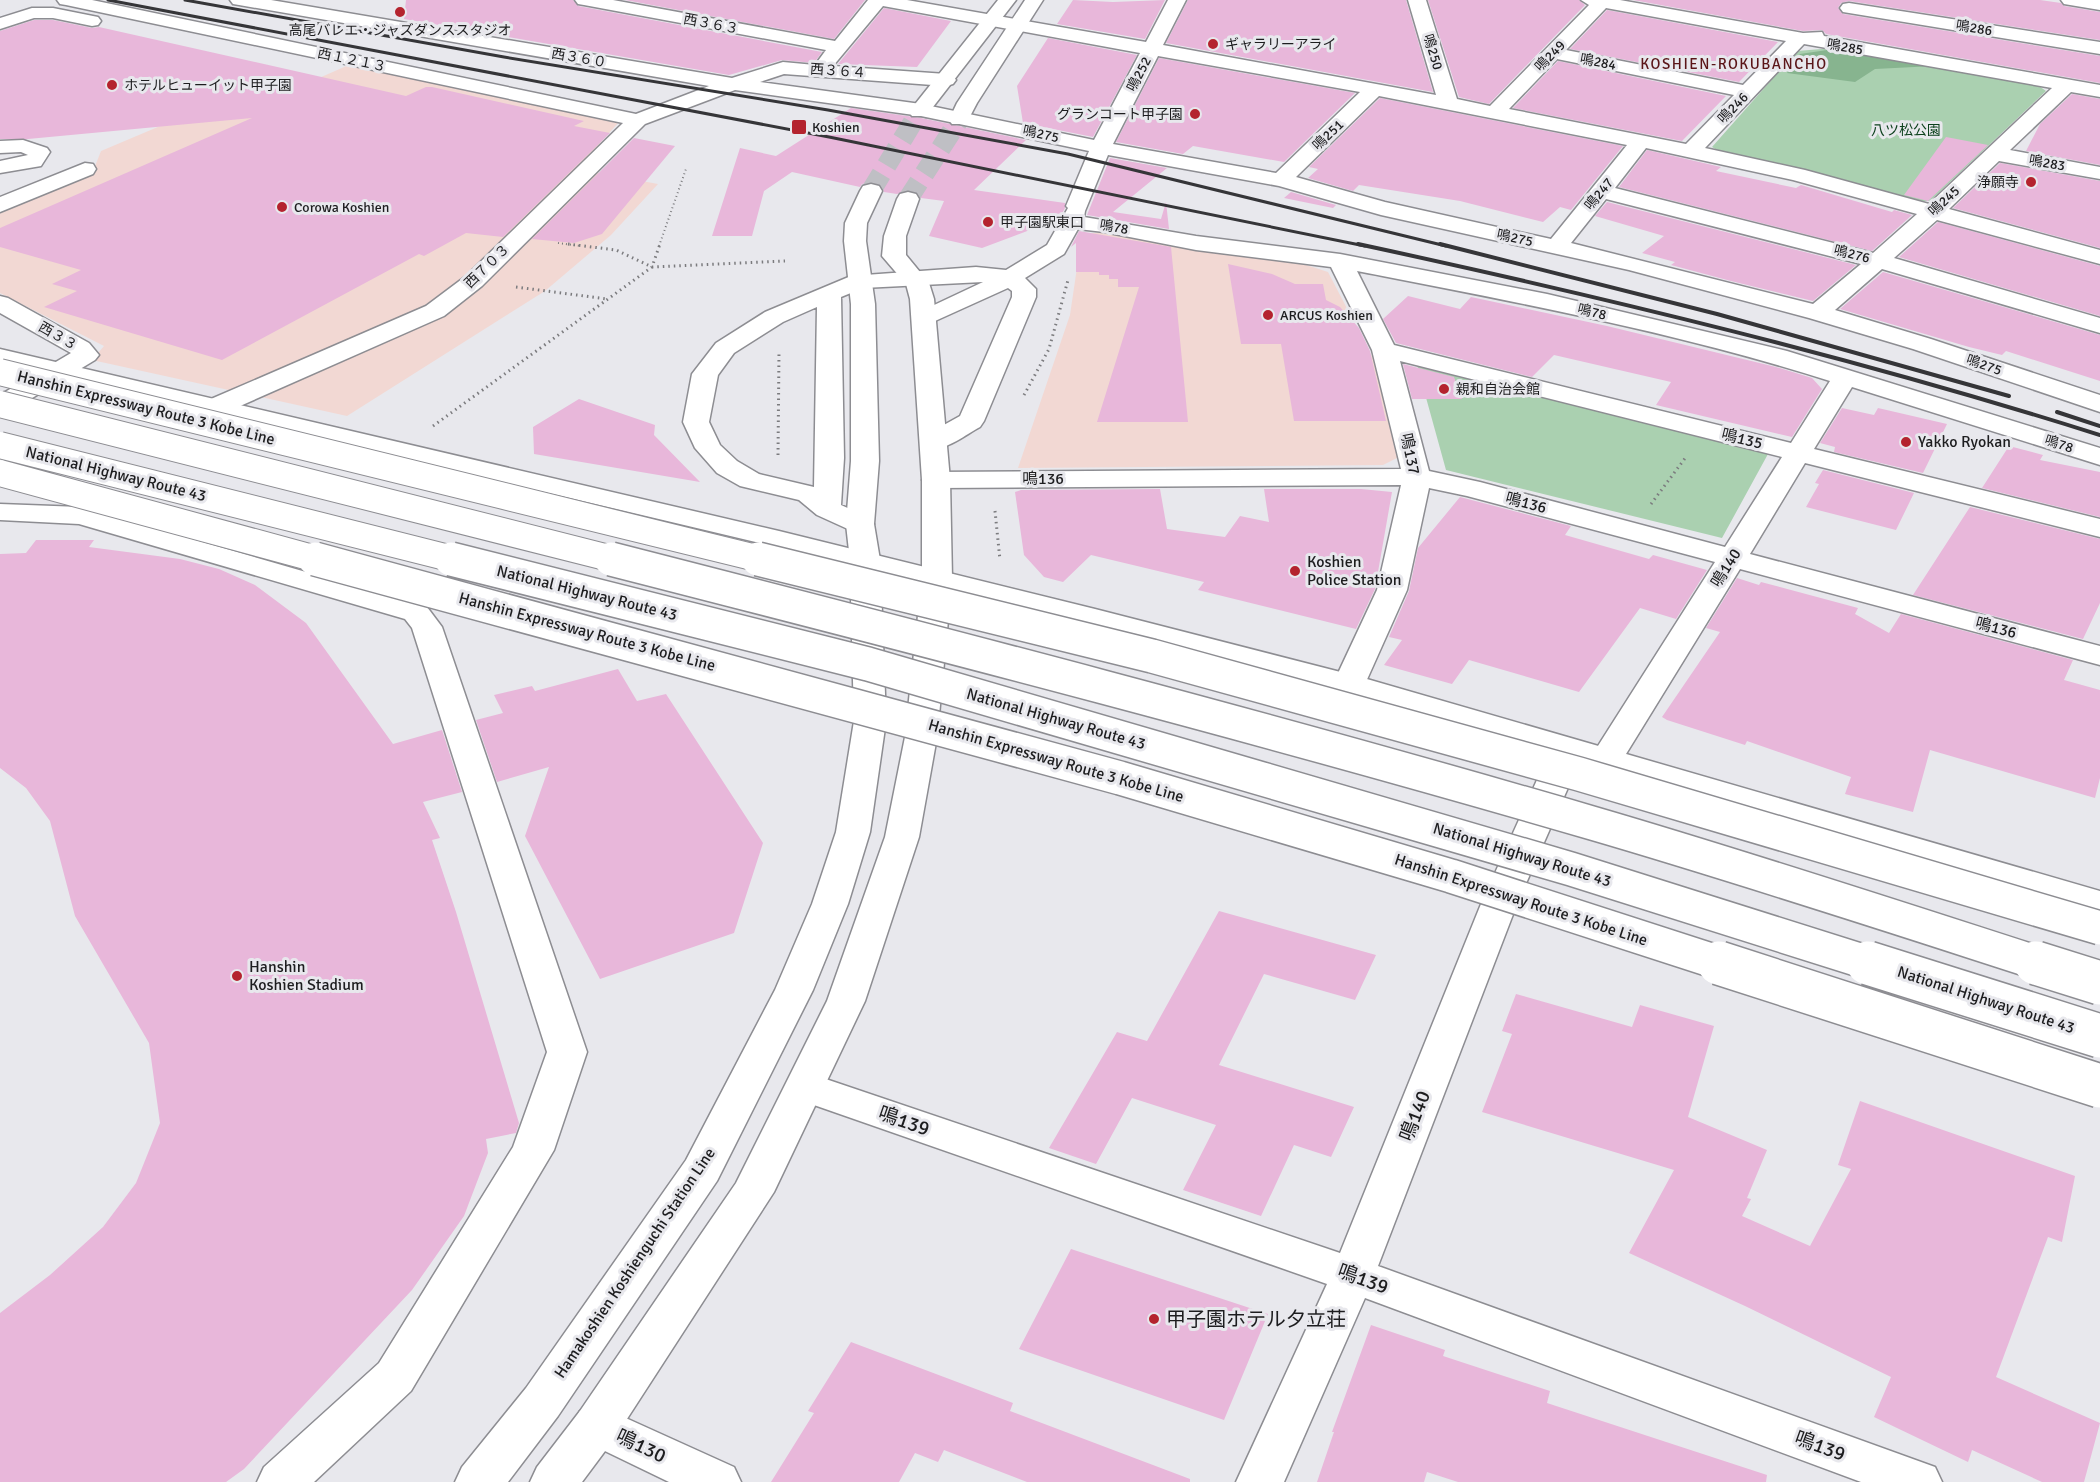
<svg xmlns="http://www.w3.org/2000/svg" width="2100" height="1482" font-family="Signika,'Noto Sans JP',sans-serif">
<rect width="100%" height="100%" fill="#e8e8ed"/>
<path fill="#f2d8d3" d="M351 64 618 123 577 169 658 184 611 235 545 291 347 416 92 360 104 346 0 293V209L92 174 101 151 274 78 303 85Z
M1106 232 1185 248 1300 263 1328 272 1377 366 1399 457 1383 465 1018 468 1070 315 1082 234Z"/>
<path fill="#aad0b0" d="M1834 48 2039 86 2046 91 1930 201H1906L1799 169 1722 153 1712 147 1797 51Z
M1417 365 1768 454 1722 538 1446 470Z"/>
<path fill="#87b48f" d="M1834 49 1934 66 1875 69 1855 82 1787 73 1800 54Z"/>
<path fill="#e8b7da" d="M406 0H573L578 6 822 52 814 63 782 60 729 75 404 19Z
M625 0H865L834 39Z
M1073 0 1113 2 1165 0 1145 39 1057 24Z
M1188 0H1406L1433 92 1166 43Z
M1428 0H1579L1585 5 1489 104 1459 97Z
M1633 0H2040L2061 3 2064 6 2100 12V40L1849 1 1841 3 1838 8 1843 14 2100 56V83L1826 34 1822 30 1803 31Z
M884 8 951 21 917 67 838 64Z
M1607 10 1778 42 1739 82 1570 49Z
M34 20H53L92 28 99 27 406 96 426 87H432L584 121 574 126 610 133 503 237 466 233 424 256 419 254 222 360 44 307 77 291 52 284 81 270 0 247V228L252 118 28 139H0V31Z
M1048 38 1137 55 1093 137 1023 123 1017 86Z
M1159 58 1355 93 1284 162 1193 146 1183 154 1116 142Z
M1558 61 1726 96 1682 141 1513 108Z
M2072 94 2100 99V165L2026 151 2040 124Z
M1380 98 1623 146 1571 210 1560 207 1543 222 1460 201 1359 185 1353 191 1308 178 1318 169 1309 167Z
M851 108 921 118 1026 140 974 190 1065 203V208L1059 219 982 248 929 236 944 201 921 198 917 192 909 190 897 194 884 192 881 185 872 182 862 184 860 187 792 172 764 191 752 236H712L740 148 776 156Z
M1946 137 1988 145 1928 201 1904 195Z
M634 138 675 146 602 234 574 243 532 239Z
M1647 150 1721 167 1716 171 1796 188 1801 185 1892 212 1894 210 1912 215 1872 251 1619 187Z
M1110 158 1167 168 1113 212 1161 219 1166 202 1169 229 1087 215Z
M2000 163 2100 181V248L1953 208Z
M1291 192 1336 205 1333 208 1284 198Z
M1607 202 1856 265 1813 301 1731 281 1671 265 1675 262 1642 253 1664 236 1595 216Z
M1938 222 2100 266V316L1899 257Z
M1079 231 1171 247 1188 422H1097L1139 287H1118V279H1109V275H1099V272H1076V243L1071 247Z
M1228 264 1272 274 1295 284H1323L1326 300 1340 307 1359 328 1370 351 1386 421H1294L1281 344H1241Z
M1883 272 2100 335V381L2006 351 2002 355 1969 347 1840 309Z
M1408 296 1460 309 1471 297 1607 326 1776 367 1812 378 1822 389 1792 437 1656 405 1671 382 1554 355 1532 377 1396 343 1383 319Z
M1403 364 1454 377 1462 399H1412Z
M579 399 655 425 654 435 700 482 534 454 533 427Z
M1842 408 1874 415 1878 408 1947 424 1923 473 1834 452 1835 447 1820 443Z
M2009 446 2043 455 2040 460 2100 472V517L1982 488Z
M1823 470 1914 493 1896 530 1806 507 1819 484 1815 483Z
M1160 489 1167 529 1225 537 1240 516 1269 522 1264 489H1361L1392 492 1375 589 1356 629 1198 590 1204 582 1091 555 1063 582 1044 577 1024 555 1015 492 1021 490Z
M1460 497 1571 526 1565 535 1649 559 1653 555 1707 570 1676 619 1640 608 1579 692 1469 660 1452 684 1384 665 1402 640 1389 637 1409 591 1418 548Z
M1970 507 2100 539V603L2083 639 1913 595Z
M36 540H94L89 547 180 559 219 569 255 585 306 623 393 744 442 730 462 792 423 802 440 838 432 840 456 912 519 1123 516 1133 486 1139 488 1153 464 1216 412 1290 244 1469 226 1482H0V1313L50 1275 103 1227 136 1183 160 1123 149 1043 75 916 50 821 26 788 0 768V554L26 553Z
M1737 578 1759 585 1761 582 1858 608 1855 614 1889 633 1901 614 2073 660 2064 680 2100 690V778L2095 798 1930 750 1913 812 1845 794 1851 777 1747 741 1745 745 1667 720 1662 717 1720 632 1706 628Z
M618 669 637 701 666 694 763 843 734 933 600 979 525 836 549 767 497 782 476 720 503 713 494 695 532 686 535 691Z
M1219 911 1376 955 1355 1000 1264 974 1219 1065 1354 1107 1331 1157 1294 1145 1261 1216 1183 1190 1216 1125 1132 1098 1096 1164 1049 1148 1117 1032 1147 1041Z
M1516 994 1632 1027 1640 1005 1714 1026 1688 1117 1767 1150 1747 1198 1751 1199 1742 1216 1810 1246 1851 1169 1838 1165 1860 1101 2075 1176 2062 1242 2048 1237 1996 1377 2100 1423 2084 1482H2042L1972 1450 1968 1462 1874 1417 1891 1377 1745 1306 1629 1253 1674 1170 1482 1112 1512 1034 1502 1031Z
M1071 1249 1268 1314 1224 1420 1019 1349Z
M1371 1325 1445 1350 1443 1356 1550 1391 1547 1403 1767 1475 1766 1482H1458L1427 1472 1424 1482H1317L1334 1432H1332Z
M851 1342 1013 1403 1010 1411 1190 1479V1482H1027L944 1450 938 1462 915 1453 899 1482H771L814 1413 808 1411Z"/>
<g fill="none" stroke-linecap="round" stroke-linejoin="round">
<path stroke="#bfbfc4" stroke-width="20" stroke-dasharray="20 10" stroke-linecap="butt" d="M871 191 919 112
M908 199 959 120"/>
<g stroke="#8d8d92" stroke-width="3">
<path id="minor" d="M57 0H92L636 114 709 86 239 5 233 4 230 0H271L732 78 783 62 815 65 826 50 584 5 578 4 575 0H613L835 41 868 0H907L1146 42 1168 0H1186L1163 45 1436 95 1408 0H1426L1457 99 1490 106 1589 5 1581 0H1620L1803 33 1822 32 1824 36 2100 85V97L2071 92 2010 150 2100 167V179L1999 161 1949 209 2100 250V264L1937 220 1894 258 2100 318V333L1882 269 1835 310 1931 339 2100 395V412L1913 349 1809 318 1629 270 1381 215 1279 186 1108 155 1085 211 1084 217 1196 236 1340 254 1547 294 1787 351 2100 448V465L1852 387 1814 449 2100 519V537L1805 463 1750 554 2100 646V665L1740 569 1618 767 1606 770 1594 767 1589 760 1715 562 1467 496 1429 488 1407 590 1365 684 1360 691 1349 694 1338 691 1333 684 1377 590 1401 485 936 488 926 486 922 480 926 474 936 472 1401 469 1372 350 1331 267 1196 250 1104 232 1078 229 1064 254 1025 278 1036 289V297L984 421 980 427C963 436 944 453 924 448L920 442 924 436 960 416 1012 297V291L1008 288 924 326 915 324 912 319 915 314 983 282 863 288 841 297 844 458 841 505 870 518 874 524 870 530 860 533 850 530 817 515 799 500 740 486 717 473 695 448 683 422 692 374 716 343 765 312 851 276 976 267 1006 270 1047 245 1068 208 1066 206 1089 151 921 116 735 90 645 124 482 286 444 316 222 414 213 416 204 414 200 408 204 402 426 306 466 276 623 123 66 5 60 4ZM883 6 1140 53 1094 140 921 104 760 82 784 74 946 86 953 84 956 80 953 76 946 74 833 66ZM1606 8 1786 41 1743 85 1566 50ZM1804 44 2052 88 1929 204 1805 170 1705 148ZM1158 56 1360 92 1276 173 1113 144ZM1557 59 1734 95 1686 144 1509 109ZM1379 96 1627 145 1551 239 1385 202 1296 177ZM1646 148 1793 180 1917 214 1873 253 1615 188ZM1606 199 1861 264 1813 304 1571 243ZM1357 271C1516 302 1676 332 1830 381L1791 443 1394 345ZM817 307 814 487 759 474 737 461 720 445 709 422 718 375 734 353 783 322ZM1400 361 1782 457 1725 547 1480 482 1429 471Z
M2061 0H2100V10L2064 4Z
M1849 3 2100 42V54L1843 12 1840 8 1843 4Z
M32 8H53L98 17 101 21 98 25 92 26 53 18H34L0 29V18Z
M23 140 47 148 50 152 41 166 0 173V161L28 155 21 152 0 153V141Z
M85 163 93 164 96 169 93 174 0 212V197Z
M0 296 8 298 89 343 99 355 95 360 9 412 0 414V395L71 353 0 313Z
M0 504 81 507 427 607 442 627 587 1052 554 1150 411 1391 314 1482H257L264 1467 379 1363 513 1147 547 1052 412 628 405 619 79 524 0 520Z
M1568 739 1580 742 1585 749 1517 904 1378 1266 1935 1467 1942 1482H1861L1365 1298 1284 1482H1236L1327 1284 791 1097 785 1087 791 1077 805 1072 1340 1253 1481 904 1551 749 1556 742Z
M597 1405 734 1467 741 1482H669L580 1439 573 1425 580 1411Z"/>
</g>
<g stroke="#8d8d92" stroke-width="3">
<path id="major" d="M998 0H1016L926 116H912L909 112 912 108Z
M1025 0H1043L977 103 966 124H952L949 120 957 103Z
M871 184 879 186 882 191 867 223 866 241 875 304 879 461 874 524 880 560 886 721 870 832 848 904 813 990 717 1181 558 1416 508 1482H455L462 1467 526 1388 686 1160 775 990 812 904 836 832 854 721 850 560 846 524 851 461V304L844 241 845 223 860 191 863 186Z
M908 192 916 194 919 199 906 236V255L929 283 934 299 950 480 952 578 937 737 919 837 865 1001 774 1192 614 1439 582 1482H530L537 1467 580 1411 736 1183 827 1001 885 837 905 737 922 578V480L910 299 906 284 882 256 884 236 897 199 900 194Z"/>
</g>
<g stroke="#8d8d92" stroke-width="3">
<path id="highway" d="M0 349 779 531 1095 609 1360 677 2100 891V915C1844 845 1592 761 1336 690 894 569 446 470 0 365Z"/>
</g>
<path stroke="#7b7b7e" stroke-width="2" stroke-dasharray="1 3" stroke-linecap="butt" d="M558 243 581 246
M659 246 686 169"/>
<path stroke="#7b7b7e" stroke-width="3" stroke-dasharray="1.5 4" stroke-linecap="butt" d="M568 244 616 250 652 267 785 261
M516 287 607 299
M1024 395 1049 349 1068 280
M433 426 652 267 660 244
M778 455 779 351
M1651 504 1686 457
M995 511 1000 560"/>
<use href="#minor" fill="#fff" fill-rule="evenodd"/>
<use href="#major" fill="#fff" fill-rule="evenodd"/>
<use href="#highway" fill="#fff" fill-rule="evenodd"/>
<path stroke="#353538" stroke-width="3" d="M108 0 829 137 1365 246
M185 0 504 57 828 110 1068 154 1446 246"/>
<path stroke="#353538" stroke-width="4" d="M1358 244C1608 298 1856 358 2100 435
M1440 244 1717 314 2009 396
M2057 412 2100 426"/>
<g stroke="#8d8d92" stroke-width="28" stroke-linecap="butt">
<path id="highway-bridge-far2" d="M0 372 764 560
M0 404 617 560
M0 445 457 560
M0 473 320 560"/>
</g>
<g stroke="#8d8d92" stroke-width="36" stroke-linecap="butt">
<path id="highway-bridge-far1" d="M315 559 1120 778 1451 876 1723 964
M451 559 868 664 1571 869 1872 964
M611 559C939 643 1267 728 1592 823 1743 867 1892 916 2041 964
M758 559 1152 656 1579 774 2100 928"/>
</g>
<g stroke="#8d8d92" stroke-width="46" stroke-linecap="butt">
<path id="highway-bridge" d="M1719 963 2100 1086
M1868 963 2100 1036
M2036 963 2100 983"/>
</g>
<use href="#highway-bridge-far2" stroke="#fff" stroke-width="26"/>
<use href="#highway-bridge-far1" stroke="#fff" stroke-width="33"/>
<use href="#highway-bridge" stroke="#fff" stroke-width="43"/>
</g>
<g fill="#b4232e" stroke="#e8e8ed" stroke-width="2">
<circle cx="400" cy="12" r="6"/>
<circle cx="1213" cy="44" r="6"/>
<circle cx="112" cy="85" r="6"/>
<circle cx="1195" cy="114" r="6"/>
<rect x="791" y="119" width="16" height="16" rx="3"/>
<circle cx="2031" cy="182" r="6"/>
<circle cx="282" cy="207" r="6"/>
<circle cx="988" cy="222" r="6"/>
<circle cx="1268" cy="315" r="6"/>
<circle cx="1444" cy="389" r="6"/>
<circle cx="1906" cy="442" r="6"/>
<circle cx="1295" cy="571" r="6"/>
<circle cx="237" cy="976" r="6"/>
<circle cx="1154" cy="1319" r="6"/>
</g>
<g text-anchor="middle" dominant-baseline="central" stroke-width="6" stroke-linejoin="round" paint-order="stroke">
<g font-size="14" fill="#1d1d1f" stroke="#e8e8ed">
<text transform="translate(711 24) rotate(11)">西３６３</text>
<text transform="translate(1974 28) rotate(9)">鳴286</text>
<text transform="translate(1845 47) rotate(10)">鳴285</text>
<text transform="translate(1433 52) rotate(73)">鳴250</text>
<text transform="translate(1550 56) rotate(-46)">鳴249</text>
<text transform="translate(579 58) rotate(10)">西３６０</text>
<text transform="translate(352 60) rotate(12)">西１２１３</text>
<text transform="translate(1598 62) rotate(11)">鳴284</text>
<text transform="translate(838 71) rotate(4)">西３６４</text>
<text transform="translate(1139 74) rotate(-63)">鳴252</text>
<text transform="translate(1733 108) rotate(-46)">鳴246</text>
<text transform="translate(1041 134) rotate(12)">鳴275</text>
<text transform="translate(1328 135) rotate(-44)">鳴251</text>
<text transform="translate(2047 163) rotate(10)">鳴283</text>
<text transform="translate(1599 194) rotate(-51)">鳴247</text>
<text transform="translate(1944 201) rotate(-43)">鳴245</text>
<text transform="translate(1114 227) rotate(10)">鳴78</text>
<text transform="translate(1515 238) rotate(12)">鳴275</text>
<text transform="translate(1852 254) rotate(14)">鳴276</text>
<text transform="translate(487 266) rotate(-44)">西７０３</text>
<text transform="translate(1592 312) rotate(13)">鳴78</text>
<text transform="translate(58 336) rotate(30)">西３３</text>
<text transform="translate(1984 365) rotate(19)">鳴275</text>
<text transform="translate(2059 444) rotate(18)">鳴78</text>
</g>
<g font-size="14" fill="#1d1d1f" stroke="#e8e8ed" text-anchor="start">
<text x="400" y="30" text-anchor="middle">高尾バレエ・ジャズダンススタジオ</text>
<text x="1225" y="44">ギャラリーアライ</text>
<text x="124" y="85">ホテルヒューイット甲子園</text>
<text x="1183" y="114" text-anchor="end">グランコート甲子園</text>
<text x="812" y="127">Koshien</text>
<text x="2019" y="182" text-anchor="end">浄願寺</text>
<text x="294" y="207">Corowa Koshien</text>
<text x="1000" y="222">甲子園駅東口</text>
<text x="1280" y="315">ARCUS Koshien</text>
<text x="1456" y="389">親和自治会館</text>
</g>
<g font-size="14" fill="#0d411d" stroke="#e8e8ed">
<text x="1906" y="130">八ツ松公園</text>
</g>
<g font-size="15" letter-spacing="1.5" fill="#5a1518" stroke="#e8e8ed">
<text x="1734" y="64">KOSHIEN-ROKUBANCHO</text>
</g>
<g font-size="16" fill="#1d1d1f" stroke="#e8e8ed">
<text transform="translate(146 408) rotate(14)">Hanshin Expressway Route 3 Kobe Line</text>
<text transform="translate(1742 439) rotate(14)">鳴135</text>
<text transform="translate(1410 454) rotate(78)">鳴137</text>
<text transform="translate(116 474) rotate(14)">National Highway Route 43</text>
<text x="1043" y="479">鳴136</text>
<text transform="translate(1526 503) rotate(15)">鳴136</text>
<text transform="translate(1726 568) rotate(-58)">鳴140</text>
<text transform="translate(587 593) rotate(14)">National Highway Route 43</text>
<text transform="translate(1996 628) rotate(15)">鳴136</text>
<text transform="translate(587 632) rotate(15)">Hanshin Expressway Route 3 Kobe Line</text>
<text transform="translate(1056 719) rotate(16)">National Highway Route 43</text>
<text transform="translate(1056 761) rotate(16)">Hanshin Expressway Route 3 Kobe Line</text>
<text transform="translate(1522 855) rotate(17)">National Highway Route 43</text>
<text transform="translate(1521 900) rotate(18)">Hanshin Expressway Route 3 Kobe Line</text>
<text transform="translate(1986 1000) rotate(18)">National Highway Route 43</text>
<text transform="translate(635 1263) rotate(-56)">Hamakoshien Koshienguchi Station Line</text>
</g>
<g font-size="16" fill="#1d1d1f" stroke="#e8e8ed" text-anchor="start">
<text x="1918" y="442">Yakko Ryokan</text>
<text x="1307" y="562">Koshien<tspan x="1307" dy="18">Police Station</tspan></text>
<text x="249" y="967">Hanshin<tspan x="249" dy="18">Koshien Stadium</tspan></text>
</g>
<g font-size="20" fill="#1d1d1f" stroke="#e8e8ed">
<text transform="translate(1415 1116) rotate(-69)">鳴140</text>
<text transform="translate(904 1121) rotate(19)">鳴139</text>
<text transform="translate(1363 1279) rotate(20)">鳴139</text>
<text transform="translate(641 1446) rotate(25)">鳴130</text>
<text transform="translate(1820 1446) rotate(20)">鳴139</text>
</g>
<g font-size="20" fill="#1d1d1f" stroke="#e8e8ed" text-anchor="start">
<text x="1166" y="1319">甲子園ホテル夕立荘</text>
</g>
</g>
</svg>
